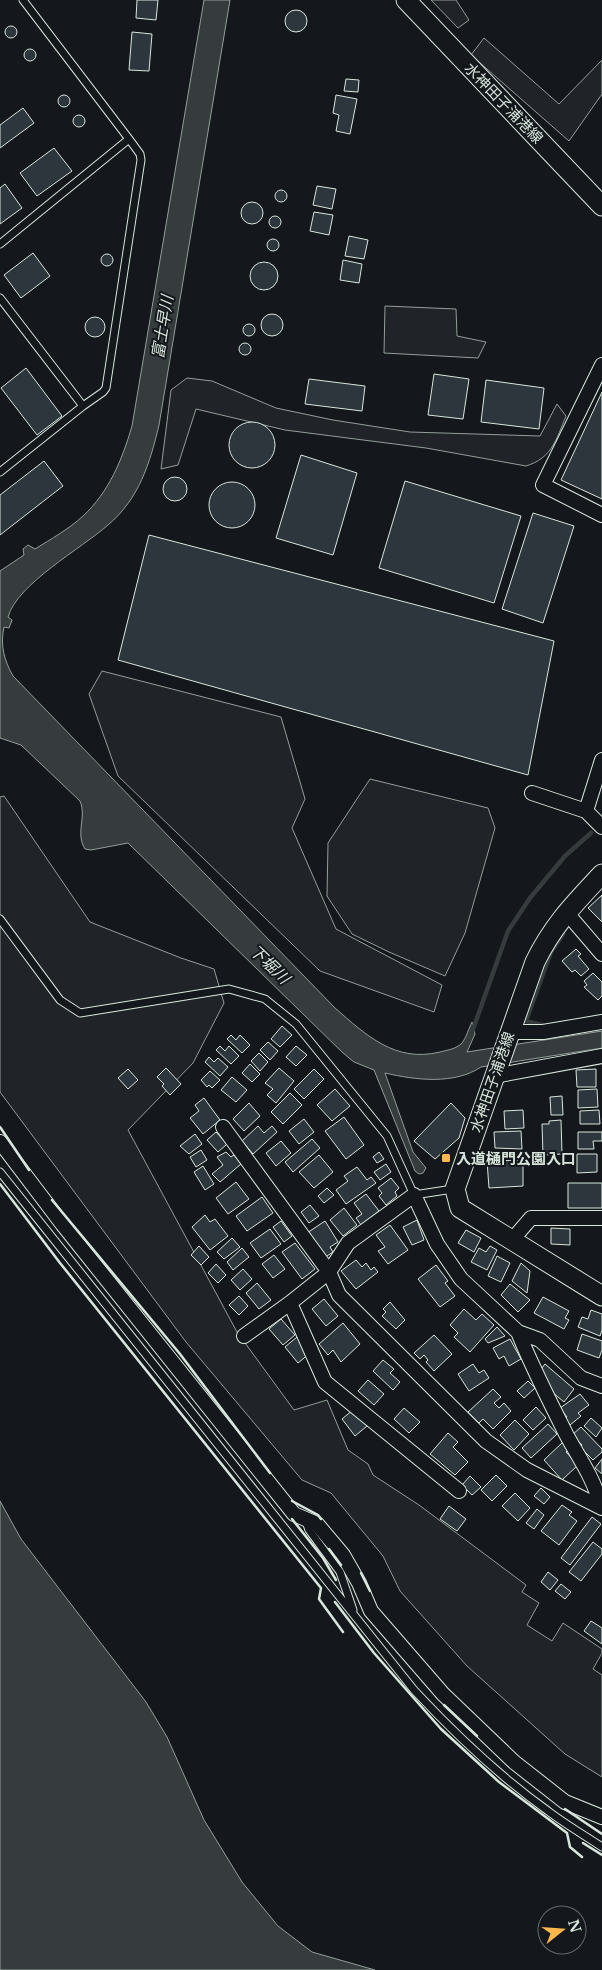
<svg xmlns="http://www.w3.org/2000/svg" width="602" height="1970" font-family="'Libre Baskerville','Noto Sans JP',serif">
<rect width="100%" height="100%" fill="#14181c"/>
<path fill="#202428" stroke="#939e99" d="M431 0H456L469 20 458 28Z
M484 38 559 104 602 60V94L569 141 471 55Z
M385 306 456 309 457 336 486 342 478 358 384 353Z
M187 378 212 381 276 408 333 420 410 432 540 436 557 404 566 416C556 440 552 458 526 466L426 448 285 430 196 409 178 465 161 469 171 390Z
M102 671 281 717 305 799 292 828 336 929 442 985 434 1012 320 971 118 776 89 694Z
M370 779 488 808 495 828 465 933 445 976 389 952 352 934 327 896 328 843Z
M4 796 90 922 181 958 214 969 224 1003 193 1063 128 1130 237 1332 294 1410 327 1400 348 1450 368 1464 373 1475 419 1505 526 1585 522 1592 539 1603 527 1625 552 1641 563 1623 602 1649V1653L593 1669 602 1675V1777L565 1754 467 1666 400 1591 383 1556 331 1493 302 1480 186 1342 0 1092V797Z"/>
<path fill="#363b3e" stroke="#939e99" d="M204 0H230L159 425C150 463 139 499 108 525 82 548 17 584 8 617L12 620 9 628 4 627C0 645 4 660 13 676L335 1008C366 1035 395 1063 440 1052 448 1050 456 1049 462 1043 466 1038 469 1028 472 1022L475 1034 467 1052 602 1031V1048L481 1067C454 1085 415 1080 385 1073L413 1152 426 1168 423 1173 419 1174 415 1171 374 1070 354 1062 343 1053 128 843 91 850 85 849C75 833 87 817 80 801L21 745 0 738V571L24 555 23 549 28 545 35 549C51 539 69 529 83 516 109 492 122 460 132 426Z
M0 1501 21 1539 146 1702 167 1737 204 1820 242 1882 278 1926 312 1952 375 1970H0Z"/>
<g fill="none" stroke-linecap="round" stroke-linejoin="round">
<path stroke="#363b3e" stroke-width="4.5" d="M542 1025 526 1021 551 952 563 934
M472 1032 508 931 530 898 565 856 591 833"/>
</g>
<path fill="#2c363c" stroke="#d8e6dc" d="M137 0H158L156 20 136 18Z
M285 21a11 11 0 1 1 22 0a11 11 0 1 1-22 0Z
M5 32a6 6 0 1 1 12 0a6 6 0 1 1-12 0Z
M132 32 152 34 149 71 129 70Z
M24 55a6 6 0 1 1 12 0a6 6 0 1 1-12 0Z
M346 79 359 80 358 92 344 91Z
M58 101a6 6 0 1 1 12 0a6 6 0 1 1-12 0Z
M336 95 357 99 350 134 336 131 339 115 333 113Z
M23 108 34 123 0 148V125Z
M73 121a6 6 0 1 1 12 0a6 6 0 1 1-12 0Z
M54 148 72 171 37 196 20 173Z
M5 184 22 208 0 224V188Z
M317 186 336 189 332 209 313 205Z
M275 196a6 6 0 1 1 12 0a6 6 0 1 1-12 0Z
M241 213a11 11 0 1 1 22 0a11 11 0 1 1-22 0Z
M314 212 333 215 329 235 310 231Z
M269 222a6 6 0 1 1 12 0a6 6 0 1 1-12 0Z
M349 236 368 240 364 259 345 256Z
M267 245a6 6 0 1 1 12 0a6 6 0 1 1-12 0Z
M33 253 50 276 21 298 4 275Z
M101 260a6 6 0 1 1 12 0a6 6 0 1 1-12 0Z
M343 260 362 264 359 283 340 280Z
M250 276a14 14 0 1 1 28 0a14 14 0 1 1-28 0Z
M261 325a11 11 0 1 1 22 0a11 11 0 1 1-22 0Z
M85 327a10 10 0 1 1 20 0a10 10 0 1 1-20 0Z
M243 330a6 6 0 1 1 12 0a6 6 0 1 1-12 0Z
M239 349a6 6 0 1 1 12 0a6 6 0 1 1-12 0Z
M26 368 62 416 37 435 1 388Z
M434 374 469 379 463 419 428 415Z
M309 379 365 386 362 411 305 404Z
M486 380 544 388 539 429 481 422Z
M602 392V499L561 480Z
M229 445a23 23 0 1 1 46 0a23 23 0 1 1-46 0Z
M301 455 357 473 333 555 276 538Z
M44 461 63 486 0 535V495Z
M163 489a12 12 0 1 1 24 0a12 12 0 1 1-24 0Z
M405 481 521 516 494 603 379 568Z
M209 505a23 23 0 1 1 46 0a23 23 0 1 1-46 0Z
M533 513 574 526 543 623 502 609Z
M149 535 554 641 528 775 118 660Z
M602 895V922L588 908Z
M576 949 581 954 578 956 589 969 581 976 575 970 572 972 562 961Z
M593 973 602 982V996L598 1000 584 987 587 985 584 981Z
M282 1026 292 1035 280 1047 271 1039Z
M231 1035 236 1040 240 1035 250 1045 242 1053 227 1039Z
M268 1042 278 1051 270 1060 260 1050Z
M220 1046 225 1051 229 1046 239 1056 231 1064 216 1050Z
M296 1046 307 1055 296 1066 286 1057Z
M259 1053 268 1062 260 1071 251 1061Z
M209 1057 214 1062 218 1058 228 1067 220 1076 205 1062Z
M250 1064 260 1074 252 1082 242 1073Z
M166 1068 181 1084 170 1095 162 1086 164 1084 157 1077Z
M279 1068 294 1081 276 1103 267 1095 273 1089 265 1083Z
M128 1069 138 1080 128 1089 118 1078Z
M314 1069 324 1079 304 1099 294 1089Z
M596 1069V1087H577L576 1070Z
M210 1071 220 1080 212 1088 209 1085 207 1087 201 1080Z
M232 1077 247 1090 236 1102 221 1090Z
M335 1089 350 1106 332 1121 317 1105Z
M597 1089 598 1107 578 1108V1090Z
M290 1093 302 1105 283 1124 271 1112Z
M562 1096 563 1115H551L550 1097Z
M204 1098 220 1120 203 1134 190 1118 199 1111 195 1105Z
M249 1103 260 1116 244 1131 233 1119Z
M451 1103 465 1118 459 1138 435 1159 414 1141Z
M523 1110 524 1128 505 1129 504 1111Z
M599 1110 600 1124H580V1111Z
M344 1117 364 1145 346 1159 325 1131Z
M304 1119 314 1132 299 1144 289 1131Z
M561 1120 562 1154 543 1155 542 1124H549V1121Z
M258 1126 264 1133 272 1126 277 1132 253 1154 242 1141Z
M521 1131 522 1149 495 1148 494 1132Z
M216 1132 227 1144 218 1152 207 1140Z
M578 1132H602V1141H593L594 1149H578Z
M195 1134 202 1144 189 1154 180 1146Z
M312 1139 320 1148 293 1172 285 1162Z
M281 1141 291 1153 276 1166 266 1153Z
M201 1150 207 1160 196 1167 190 1157Z
M226 1152 231 1157 234 1155 241 1164 220 1182 212 1174 223 1165 217 1157Z
M379 1152 384 1159 377 1163 373 1157Z
M577 1154H597V1172L577 1173Z
M319 1155 333 1172 314 1188 299 1172Z
M523 1160V1186L489 1188 487 1161Z
M386 1164 391 1172 380 1180 374 1172Z
M203 1166 214 1184 205 1190 194 1172Z
M357 1167 367 1180 371 1177 376 1183 346 1204 336 1190 348 1181 344 1176Z
M391 1178 399 1188 395 1192 397 1196 386 1205 379 1196 382 1193 378 1188Z
M236 1182 249 1199 228 1214 216 1198Z
M568 1183H602V1208H568Z
M327 1188 334 1195 324 1203 318 1196Z
M366 1194 379 1211 361 1225 356 1218 362 1214 354 1203Z
M262 1197 273 1213 247 1231 236 1216Z
M310 1205 319 1216 309 1223 301 1212Z
M344 1208 357 1225 343 1236 330 1220Z
M205 1215 210 1222 215 1219 228 1236 210 1250 192 1227Z
M417 1220 424 1240 412 1245 403 1227Z
M281 1221 292 1236 284 1242 273 1227Z
M325 1221 338 1242 330 1247 333 1252 324 1258 307 1233Z
M390 1225 408 1250 388 1264 378 1251 385 1247 376 1235Z
M551 1228 570 1229V1245L551 1244Z
M270 1229 281 1244 261 1258 250 1243Z
M466 1230 481 1238 474 1252 458 1243Z
M232 1238 240 1247 224 1259 217 1252Z
M295 1243 315 1269 302 1279 282 1252Z
M199 1246 209 1257 201 1265 191 1255Z
M490 1246 497 1250 487 1270 471 1262 479 1248 486 1252Z
M242 1248 249 1257 233 1270 227 1262Z
M274 1255 285 1269 273 1278 262 1264Z
M497 1256 510 1263 501 1282 488 1276Z
M356 1260 362 1267 366 1263 371 1270 374 1267 378 1272 356 1289 341 1271Z
M521 1263 530 1271 527 1293 512 1281Z
M216 1264 226 1275 218 1283 208 1273Z
M436 1265 448 1281 445 1283 455 1296 440 1307 418 1279Z
M243 1269 252 1279 240 1290 231 1280Z
M257 1283 271 1300 259 1309 246 1293Z
M510 1284 530 1300 518 1312 501 1295Z
M239 1296 248 1306 239 1315 229 1305Z
M543 1297 569 1311 565 1318 569 1320 564 1329 534 1313Z
M324 1299 338 1316 326 1326 312 1309Z
M390 1302 405 1320 396 1329 382 1316 386 1312 383 1309Z
M464 1309 476 1320 482 1314 494 1325 470 1352 454 1337 458 1333 450 1325Z
M591 1310 602 1314V1330L600 1336 578 1327 582 1317 588 1319Z
M281 1319 295 1335 283 1345 269 1329Z
M343 1323 360 1344 341 1362 333 1350 328 1355 319 1344Z
M497 1327 505 1336 488 1343 485 1339Z
M582 1334 602 1341V1350L599 1358 577 1350Z
M434 1335 452 1354 434 1371 426 1362 428 1360 424 1355 420 1359 414 1353Z
M297 1337 310 1353 298 1363 285 1347Z
M510 1339 521 1359 509 1366 504 1356 499 1359 493 1348Z
M383 1360 394 1369 390 1373 400 1382 393 1390 373 1371Z
M473 1364 479 1373 484 1370 489 1378 469 1391 458 1374Z
M545 1364 574 1389 564 1402 552 1392 541 1369Z
M368 1380 384 1394 374 1405 358 1391Z
M528 1381 535 1388 524 1398 517 1391Z
M493 1389 501 1397 494 1403 499 1408 504 1403 511 1411 493 1429 483 1419 479 1423 468 1412Z
M580 1394 589 1405 578 1413 581 1416 570 1425 565 1419 567 1417 560 1408Z
M536 1407 546 1418 533 1430 523 1420Z
M404 1408 420 1422 409 1433 394 1419Z
M354 1409 367 1426 355 1436 342 1419Z
M591 1418 602 1428 596 1437 584 1426Z
M515 1420 529 1434 514 1450 500 1435Z
M548 1424 557 1434 531 1458 522 1448Z
M581 1427 602 1449V1452L593 1460 580 1447 582 1445 572 1435Z
M448 1433 458 1442 453 1447 468 1462 455 1475 430 1454Z
M563 1442 569 1449 566 1452 578 1465 562 1480 544 1460Z
M602 1459V1474L595 1468Z
M496 1475 507 1486 492 1501 481 1490Z
M470 1476 481 1487 472 1495 462 1485Z
M541 1488 550 1497 544 1504 534 1496Z
M515 1493 530 1508 518 1521 502 1506Z
M562 1505 572 1512 569 1515 577 1521 559 1545 541 1531Z
M449 1506 466 1519 457 1531 440 1519Z
M537 1509 544 1515 534 1529 526 1523Z
M592 1517 601 1524 570 1565 561 1558Z
M593 1542 602 1549V1554L581 1581 569 1572Z
M548 1572 558 1580 550 1590 541 1582Z
M561 1584 571 1592 565 1599 555 1591Z
M591 1621 602 1628V1644L584 1631Z"/>
<g fill="none" stroke-linecap="round" stroke-linejoin="round">
<g stroke="#d8e6dc" stroke-width="9">
<path id="service" d="M0 244 129 139
M0 298 83 406
M0 472 83 406 103 392 106 388 141 160 140 154 129 139 23 0
M0 919 60 1000 80 1013 229 989 265 999 296 1024 387 1136 414 1195 453 1189
M0 1172 414 1690C455 1734 499 1776 548 1811 565 1824 584 1835 602 1847
M305 1519 309 1530 340 1572 353 1610"/>
</g>
<g stroke="#d8e6dc" stroke-width="16">
<path id="minor" d="M602 365 543 485 602 515
M602 760 586 811 602 827
M532 793 586 811
M566 912 602 954
M510 1032H543L602 1022
M494 1076 602 1056
M223 1127 329 1272 339 1295 486 1441 527 1470 602 1508
M0 1142 63 1225 294 1514 317 1524 343 1555 359 1583 371 1611 443 1694 514 1762 565 1802 602 1817
M512 1240 531 1218H602
M290 1303 325 1382 459 1491
M518 1332C532 1367 549 1400 566 1434 579 1458 595 1480 601 1507
M244 1336 290 1303 329 1272 348 1243 414 1195 437 1244 461 1279 518 1332 540 1340 581 1378 602 1386"/>
</g>
<g stroke="#d8e6dc" stroke-width="21">
<path id="secondary" d="M406 0 602 206
M602 874C574 904 553 925 535 962L455 1189 460 1208 602 1296"/>
</g>
<use href="#service" stroke="#14181c" stroke-width="7"/>
<use href="#minor" stroke="#14181c" stroke-width="14"/>
<use href="#secondary" stroke="#14181c" stroke-width="19"/>
<path stroke="#d8e6dc" stroke-width="2.5" d="M0 1127 29 1170
M0 1184 60 1263 321 1588 319 1599 343 1632
M52 1200 180 1354 270 1473
M292 1501 318 1515 321 1519
M292 1519 323 1558 336 1580
M329 1549 341 1565
M361 1573 370 1591
M335 1602 374 1653 441 1729 499 1782 567 1833 570 1847 582 1857
M444 1705 477 1736
M565 1809 602 1834
M583 1843 602 1855"/>
</g>
<rect fill="#ffb74d" stroke="#14181c" stroke-width="2" x="441" y="1153" width="10" height="10" rx="2.5"/>
<g text-anchor="middle" dominant-baseline="central" stroke-width="4" stroke-linejoin="round" paint-order="stroke">
<g font-size="15" fill="#d8e6dc" stroke="#14181c">
<text transform="translate(504 103) rotate(46)">水神田子浦港線</text>
<text transform="translate(492 1082) rotate(-71)">水神田子浦港線</text>
</g>
<g font-size="15" font-weight="bold" fill="#d8e6dc" stroke="#14181c" text-anchor="start">
<text x="456" y="1158">入道樋門公園入口</text>
</g>
<g font-size="16" font-style="italic" fill="#d8e6dc" stroke="#14181c">
<text transform="translate(162 327) rotate(-81)">富士早川</text>
<text transform="translate(270 964) rotate(44)">下堀川</text>
</g>
</g>
<g transform="translate(562 1930) rotate(73)"><circle r="24" fill="#14181c" stroke="#626a69"/>
<path d="M0-4L9 19L0 12L-9 19Z" fill="#ffb74d"/>
<text y="-8" font-size="14" font-weight="bold" text-anchor="middle" fill="#d8e6dc">N</text>
</g>
</svg>
